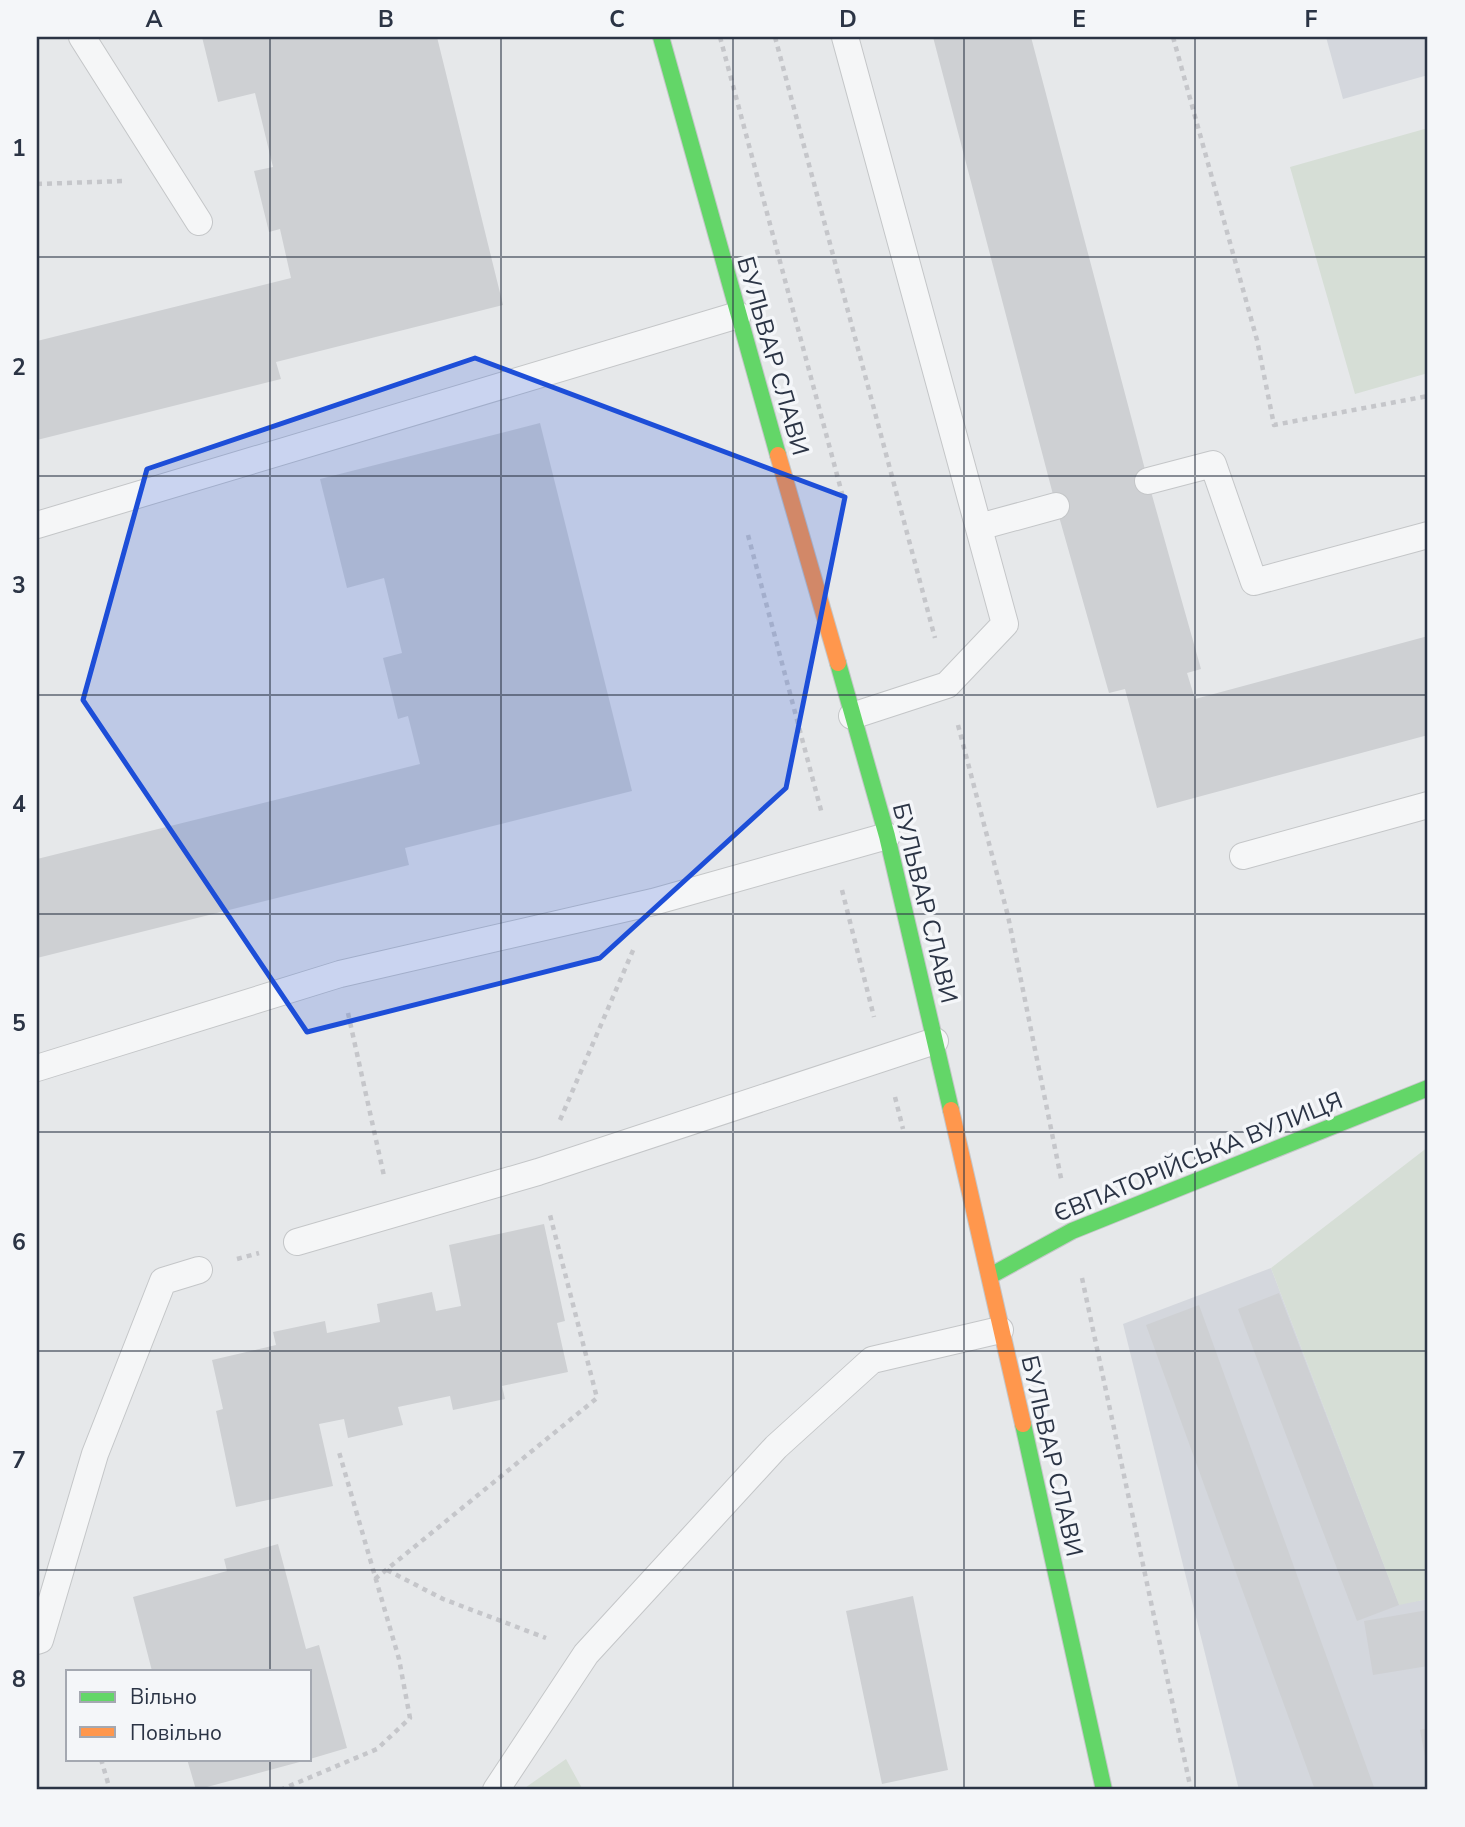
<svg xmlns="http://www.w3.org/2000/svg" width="1465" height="1827" font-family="'Nunito Sans',sans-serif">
<rect width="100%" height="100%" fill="#e6e8ea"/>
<path fill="#d4d7dd" d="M1326 37H1428V75L1343 99Z
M1271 1268 1399 1604 1428 1599V1790H1239L1123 1324Z"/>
<path fill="#d6ded6" d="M1428 128V373L1355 394 1290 167Z
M1428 1147V1599L1399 1605 1271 1268Z
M566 1759 583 1790H522Z"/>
<path fill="#ced0d3" d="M202 37H437L503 305 276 362 281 379 37 440V341L291 278 280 229 269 232 254 171 273 167 255 93 218 102Z
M933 37H1031L1148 481 1201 669 1187 673 1195 699 1428 636V735L1157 808 1125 689 1109 693 1056 506Z
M540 423 632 791 405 848 409 865 37 958V859L420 764 408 716 398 719 383 658 402 653 384 578 347 588 320 479Z
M544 1224 565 1321 557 1323 568 1372 502 1386 505 1399 453 1410 450 1396 398 1407 403 1425 348 1438 344 1419 319 1424 333 1486 236 1507 216 1411 223 1409 212 1360 276 1345 273 1332 325 1321 327 1333 380 1322 377 1304 432 1292 436 1311 461 1306 449 1245Z
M1279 1293 1399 1605 1357 1621 1238 1309Z
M1199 1305 1375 1790H1315L1146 1325Z
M278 1544 306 1649 319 1645 347 1748 310 1759V1671H152L133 1597 227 1571 224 1559Z
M913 1596 948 1770 882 1784 846 1611Z
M1428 1610V1666L1373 1675 1364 1621Z
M1428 1728V1767H1427L1420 1730Z
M187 1759H307V1760L196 1790Z"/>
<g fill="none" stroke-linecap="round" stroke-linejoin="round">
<g stroke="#c4c6c8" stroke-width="28">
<path id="lane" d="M82 37 199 222
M845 37 1005 624 947 685 852 716
M1148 481 1213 464 1254 582 1428 535
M37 525 738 315
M979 527 1056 506
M1243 856 1428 805
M37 1068 340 974 653 902 887 836
M297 1242 538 1172 935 1041
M37 1641 40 1640 95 1454 163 1281 199 1270
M496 1790 586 1654 776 1447 872 1360 1000 1330"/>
</g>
<g stroke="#c4c6c8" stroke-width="18">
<path id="fast" d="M661 37 778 455
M838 663 887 836 951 1110
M990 1276 1072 1231 1428 1088
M1023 1424 1104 1790"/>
</g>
<g stroke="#c4c6c8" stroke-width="18">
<path id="slow" d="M778 455 838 663
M951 1110 1023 1424"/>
</g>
<path stroke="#c5c6ca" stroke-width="4.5" stroke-dasharray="5 5" stroke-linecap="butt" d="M720 37 844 501
M775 37 935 638
M1173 37 1257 340 1274 425 1428 396
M37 184 123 181
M748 535 822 814
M958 725 1008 916 1062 1183
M842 890 874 1017
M348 1013 384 1176
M895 1097 903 1129
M560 1120 634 948
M237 1259 259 1253
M1082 1278 1191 1790
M387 1570 443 1599 546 1638
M375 1579 597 1398 549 1211
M101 1759 110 1790
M280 1790 377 1749 410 1718 399 1659 339 1452"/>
<use href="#lane" stroke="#f5f6f7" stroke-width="26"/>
<use href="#fast" stroke="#63d668" stroke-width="16"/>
<use href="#slow" stroke="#ff974d" stroke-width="16"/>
</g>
<path fill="#1d4ed8" fill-opacity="0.2" stroke="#1d4ed8" stroke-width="5" stroke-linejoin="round" d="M475 358 845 497 786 788 600 958 307 1032 83 700 147 469Z"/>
<path fill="none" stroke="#2b3445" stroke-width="2" stroke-opacity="0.55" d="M270 37V1671M501 37V1790M733 37V1790M964 37V1790M1195 37V1790M37 257H1428M37 476H1428M37 695H1428M37 914H1428M37 1132H1428M37 1351H1428M37 1570H1428M270 1759V1790"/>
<g text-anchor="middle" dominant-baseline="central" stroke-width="7" stroke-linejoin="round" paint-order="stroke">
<g font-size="24" fill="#2b3445" stroke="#f4f6f9">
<text transform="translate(773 356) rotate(74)">БУЛЬВАР СЛАВИ</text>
<text transform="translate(925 903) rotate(76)">БУЛЬВАР СЛАВИ</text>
<text transform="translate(1198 1157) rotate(-22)">ЄВПАТОРІЙСЬКА ВУЛИЦЯ</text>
<text transform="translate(1052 1456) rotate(77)">БУЛЬВАР СЛАВИ</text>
</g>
</g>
<rect width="1465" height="1827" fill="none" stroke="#f4f6f9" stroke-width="77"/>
<rect x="66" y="1670" width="245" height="91" fill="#f4f6f9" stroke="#a4a8b1" stroke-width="2"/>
<rect x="80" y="1692" width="35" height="10" fill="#63d668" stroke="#a4a8b1" stroke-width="2"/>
<text x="130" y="1704" font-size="21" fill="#2b3445">Вільно</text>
<rect x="80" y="1727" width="35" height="10" fill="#ff974d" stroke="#a4a8b1" stroke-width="2"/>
<text x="130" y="1740" font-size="21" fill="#2b3445">Повільно</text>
<rect x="38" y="38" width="1388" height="1750" fill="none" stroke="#2b3445" stroke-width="2.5"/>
<g font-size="23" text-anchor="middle" font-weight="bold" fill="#2b3445">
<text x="154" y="27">A</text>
<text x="386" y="27">B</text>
<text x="617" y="27">C</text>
<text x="848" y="27">D</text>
<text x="1079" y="27">E</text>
<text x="1311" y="27">F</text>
<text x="19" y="156">1</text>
<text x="19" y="375">2</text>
<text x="19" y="593">3</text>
<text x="19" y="812">4</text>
<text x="19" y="1031">5</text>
<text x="19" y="1250">6</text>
<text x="19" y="1468">7</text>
<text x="19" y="1687">8</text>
</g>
</svg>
